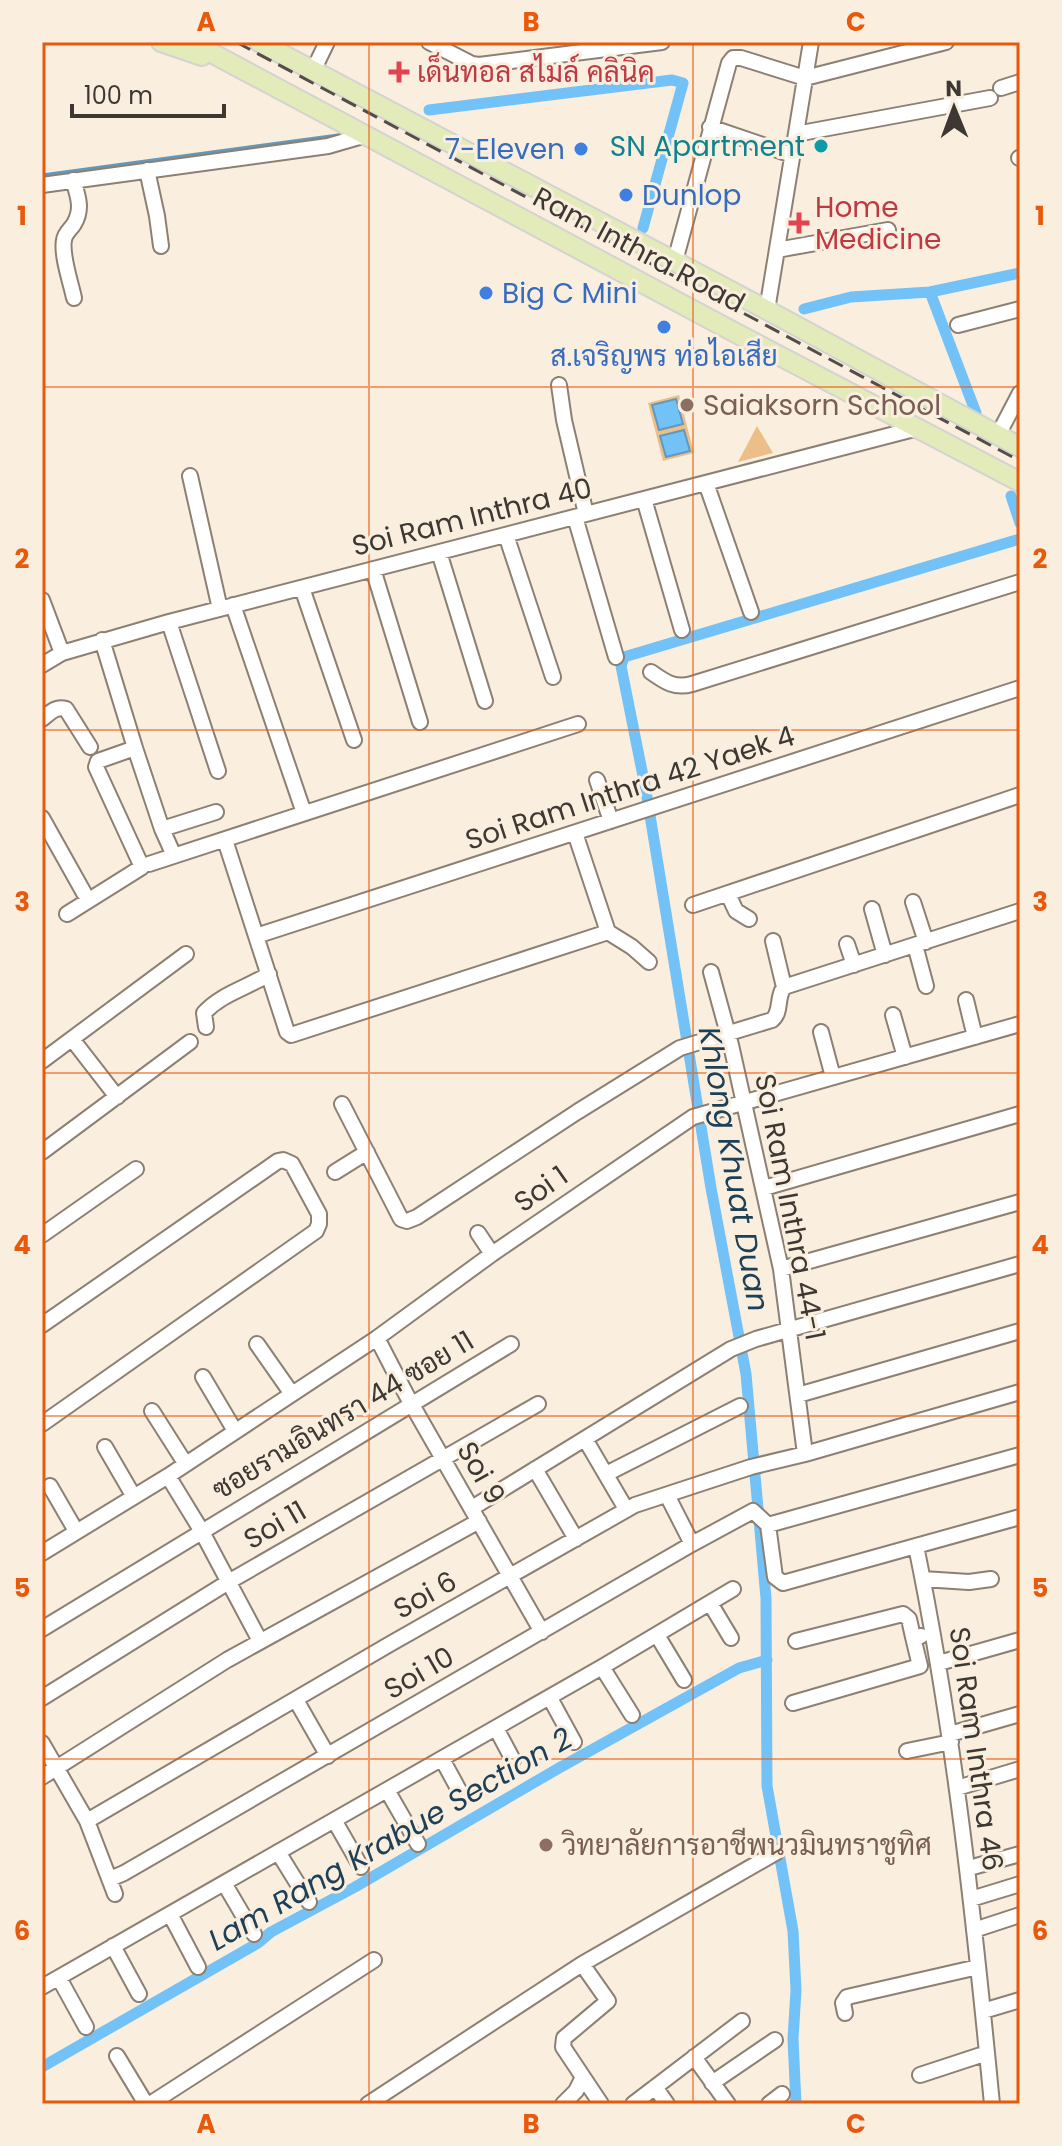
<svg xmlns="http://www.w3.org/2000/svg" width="1062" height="2146" font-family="Poppins,Sarabun,sans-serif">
<rect width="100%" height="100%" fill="#faeedf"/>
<path fill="#ecbf89" d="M679 395 694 453 663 461 648 403Z
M757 426 773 453 738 462Z"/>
<path fill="#72c1f7" stroke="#6298bc" stroke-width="2" d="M676 399 683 424 659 430 652 405Z
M684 430 690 451 666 457 660 436Z"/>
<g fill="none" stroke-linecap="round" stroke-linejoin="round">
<path stroke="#6298bc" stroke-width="3" d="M42 175 338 135"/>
<path stroke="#72c1f7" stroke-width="11" d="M429 110 672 80 683 83 643 228
M930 292 976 413
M804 309 851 297 930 292 1020 273
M1011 496 1020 523
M42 2067 258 1943 271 1932 355 1887 559 1768 739 1668 767 1660
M796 2104 793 2039 796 1990 793 1931 767 1786 766 1598 746 1374 711 1188 646 791 621 666 624 657 1020 539"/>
<g stroke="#8c8073" stroke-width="18">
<path id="minor" d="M429 42 472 64 479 65 662 42
M313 71 327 42
M1001 88 1020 82
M710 127 792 155
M796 134 990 98
M1019 158H1020
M147 170 157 216 161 246
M73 180C78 196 83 209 74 224 70 230 65 233 64 240 61 255 71 283 74 298
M42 185 328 146 366 135
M777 250 888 230
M675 261 729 63 733 58H741L805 78 946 42
M767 310 811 42
M958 325 1020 309
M559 385 564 420 586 514
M998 435 1020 393
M190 476 220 609
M706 483 751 612
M644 499 682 630
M575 517 616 657
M506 535 553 677
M439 552 485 701
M373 569 420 722
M302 588 354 740
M42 600 62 653
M233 605 304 813
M169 622 218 771
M102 640 135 748 162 829 171 849
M42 665 62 653 169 622 918 428
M651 672C665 682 675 689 692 684L1020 582
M42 719C50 713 55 706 66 709L90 747
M597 780 611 821
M42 818 84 893
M162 829 216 812
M575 833 608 932 632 947 649 962
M225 840 287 1032 291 1035 608 932
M149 864 578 724
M728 894 736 911 749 919
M913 902 926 942
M693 905 1020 795
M872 909 885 955
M67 914 142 867 96 767 98 761 135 748
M256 936 1020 688
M773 941 784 987
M847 944 854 965
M915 945 926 986
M711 972 731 1045 781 1269 805 1454
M966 1000 975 1037
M893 1015 905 1057
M206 1027 204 1013C221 994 247 988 269 974
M821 1032 833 1077
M72 1039 117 1097
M42 1061 186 954
M342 1104 401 1219 407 1221 417 1217 577 1112 680 1048 772 1020C782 1012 776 998 784 987L1020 911
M42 1152 190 1042
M335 1172 367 1152
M764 1188 1020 1114
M478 1233 492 1254
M42 1235 136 1169
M781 1269 1020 1202
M42 1325 278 1161 283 1160 292 1164 319 1214V1224L316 1231 42 1424
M377 1338 407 1396 542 1632
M257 1344 292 1394
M203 1377 235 1431
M798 1395 1020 1331
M152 1411 185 1463
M585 1439 626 1509
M105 1447 134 1497
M535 1469 576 1539
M606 1474 740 1406
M168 1476 201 1530 260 1641
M50 1486 76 1531
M667 1495 692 1544
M472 1508 731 1349 756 1339 1020 1264
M768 1525 1020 1455
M916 1546C954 1731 974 1917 992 2104
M42 1553 168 1476 377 1338 492 1254 693 1117 1020 1024
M923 1579 969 1582 991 1579
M710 1603 731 1638
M42 1629 511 1344
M657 1635 684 1680
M796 1641 903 1614 909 1619 913 1637 921 1636
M939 1663 1020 1640
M602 1667 632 1715
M42 1698 230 1581 538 1404
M550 1698 574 1742
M296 1700 328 1756
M793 1703 920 1666 913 1637
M496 1728 513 1760
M950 1734 1020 1714
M42 1743 87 1821 115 1894
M907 1751 951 1742
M442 1759 460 1792
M42 1777 227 1660 479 1521
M957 1788 1020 1769
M387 1790 418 1844
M334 1820 361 1867
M87 1821 390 1644 635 1505 751 1467 805 1454 1020 1392
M278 1852 309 1902
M969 1868 1020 1854
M110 1879 124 1873 692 1544 753 1511 768 1525 775 1577 783 1583 1020 1517
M224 1883 254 1934
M971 1899 1020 1884
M170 1914 198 1967
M974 1930 1020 1915
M113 1946 139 1994
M582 1964 777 1852
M59 1978 86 2027
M42 1987 602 1667 733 1589
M983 2011 1020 2000
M845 2013 843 2003 847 1997 978 1967
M117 2056 146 2104
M694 2057 728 2104
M920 2075 987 2053
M583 2077 601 2104
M712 2083 775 2040
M655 2087 667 2104
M150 2104 374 1960
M368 2104 582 1964 608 2001 564 2038 563 2047 583 2077 576 2091 563 2104
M633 2104 742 2021
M769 2104 782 2094"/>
</g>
<g stroke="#d4d3d2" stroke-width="22">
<path id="major" d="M161 42 202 56
M191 42 734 332 1020 482
M259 42 767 310 1020 447"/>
</g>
<use href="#minor" stroke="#fff" stroke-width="14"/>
<use href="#major" stroke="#e2ebb9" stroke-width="18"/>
<path stroke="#534d46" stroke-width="3" stroke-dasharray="16 8" stroke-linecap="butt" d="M236 42 1020 461"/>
</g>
<path fill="none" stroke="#e8590c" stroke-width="2" stroke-opacity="0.55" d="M369 42V2104M693 42V2104M42 387H1020M42 730H1020M42 1073H1020M42 1416H1020M42 1759H1020"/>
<g fill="#e0444e" stroke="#faeedf" stroke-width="3">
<path d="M395 60h8v8h8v8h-8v8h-8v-8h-8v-8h8z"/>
<path d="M795 211h8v8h8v8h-8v8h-8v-8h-8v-8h8z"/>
</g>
<circle fill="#0f9aa8" stroke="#faeedf" stroke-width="3" cx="821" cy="146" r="8"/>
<g fill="#3f7fe0" stroke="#faeedf" stroke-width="3">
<circle cx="581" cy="149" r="8"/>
<circle cx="626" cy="195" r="8"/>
<circle cx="486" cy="293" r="8"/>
<circle cx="664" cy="327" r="8"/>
</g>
<g fill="#8d6e63" stroke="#faeedf" stroke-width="3">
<circle cx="687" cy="405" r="8"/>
<circle cx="546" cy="1845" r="8"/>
</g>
<g text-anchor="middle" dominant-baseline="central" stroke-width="6" stroke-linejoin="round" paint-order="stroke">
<g font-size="28" fill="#be3a42" stroke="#faeedf" text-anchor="start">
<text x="417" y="72">เด็นทอล สไมล์ คลินิค</text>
<text x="815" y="207">Home<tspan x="815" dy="32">Medicine</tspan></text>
</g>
<g font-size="28" fill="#0d838f" stroke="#faeedf" text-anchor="end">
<text x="805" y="146">SN Apartment</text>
</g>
<g font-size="28" fill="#366cbe" stroke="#faeedf" text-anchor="start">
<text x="565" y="149" text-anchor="end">7-Eleven</text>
<text x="642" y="195">Dunlop</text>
<text x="502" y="293">Big C Mini</text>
<text x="664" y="356" text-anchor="middle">ส.เจริญพร ท่อไอเสีย</text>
</g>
<g font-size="28" fill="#3d3832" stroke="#faeedf">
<text transform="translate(639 250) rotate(28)">Ram Inthra Road</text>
<text transform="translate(472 517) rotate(-14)">Soi Ram Inthra 40</text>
<text transform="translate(630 788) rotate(-18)">Soi Ram Inthra 42 Yaek 4</text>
<text transform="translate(541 1189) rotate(-35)">Soi 1</text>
<text transform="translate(790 1207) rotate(79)">Soi Ram Inthra 44-1</text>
<text transform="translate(343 1415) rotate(-31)">ซอยรามอินทรา 44 ซอย 11</text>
<text transform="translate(481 1473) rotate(60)">Soi 9</text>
<text transform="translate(275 1525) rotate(-30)">Soi 11</text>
<text transform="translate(425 1595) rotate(-29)">Soi 6</text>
<text transform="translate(419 1673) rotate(-30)">Soi 10</text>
<text transform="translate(976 1749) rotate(82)">Soi Ram Inthra 46</text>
</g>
<g font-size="28" fill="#785e54" stroke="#faeedf" text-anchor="start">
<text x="703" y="405">Saiaksorn School</text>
<text x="562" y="1845">วิทยาลัยการอาชีพนวมินทราชูทิศ</text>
</g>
<g font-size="30" font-style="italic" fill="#1e4057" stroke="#faeedf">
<text transform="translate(734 1169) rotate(80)">Khlong Khuat Duan</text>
<text transform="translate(390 1839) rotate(-30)">Lam Rang Krabue Section 2</text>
</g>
</g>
<rect width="1062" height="2146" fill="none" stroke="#faeedf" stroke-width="88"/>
<g transform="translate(954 108) rotate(359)" stroke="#faeedf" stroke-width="6" paint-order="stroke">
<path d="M0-6L14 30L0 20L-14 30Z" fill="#3d3832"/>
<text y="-12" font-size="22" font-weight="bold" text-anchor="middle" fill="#3d3832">N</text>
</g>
<path d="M72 104v12h152v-12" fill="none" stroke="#3d3832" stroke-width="4"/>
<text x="84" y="104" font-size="24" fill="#3d3832" stroke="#faeedf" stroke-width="6" paint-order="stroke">100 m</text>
<rect x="44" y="44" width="974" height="2058" fill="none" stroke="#e8590c" stroke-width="3"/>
<g font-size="26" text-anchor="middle" font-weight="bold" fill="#e8590c">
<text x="206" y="31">A</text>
<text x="531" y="31">B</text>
<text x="856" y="31">C</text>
<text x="22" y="225">1</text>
<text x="1040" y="225">1</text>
<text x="22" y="568">2</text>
<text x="1040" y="568">2</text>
<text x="22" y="911">3</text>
<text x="1040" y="911">3</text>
<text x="22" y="1254">4</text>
<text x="1040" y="1254">4</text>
<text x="22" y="1597">5</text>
<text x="1040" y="1597">5</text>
<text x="22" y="1940">6</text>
<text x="1040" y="1940">6</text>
<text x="206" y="2133">A</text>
<text x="531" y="2133">B</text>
<text x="856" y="2133">C</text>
</g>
</svg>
